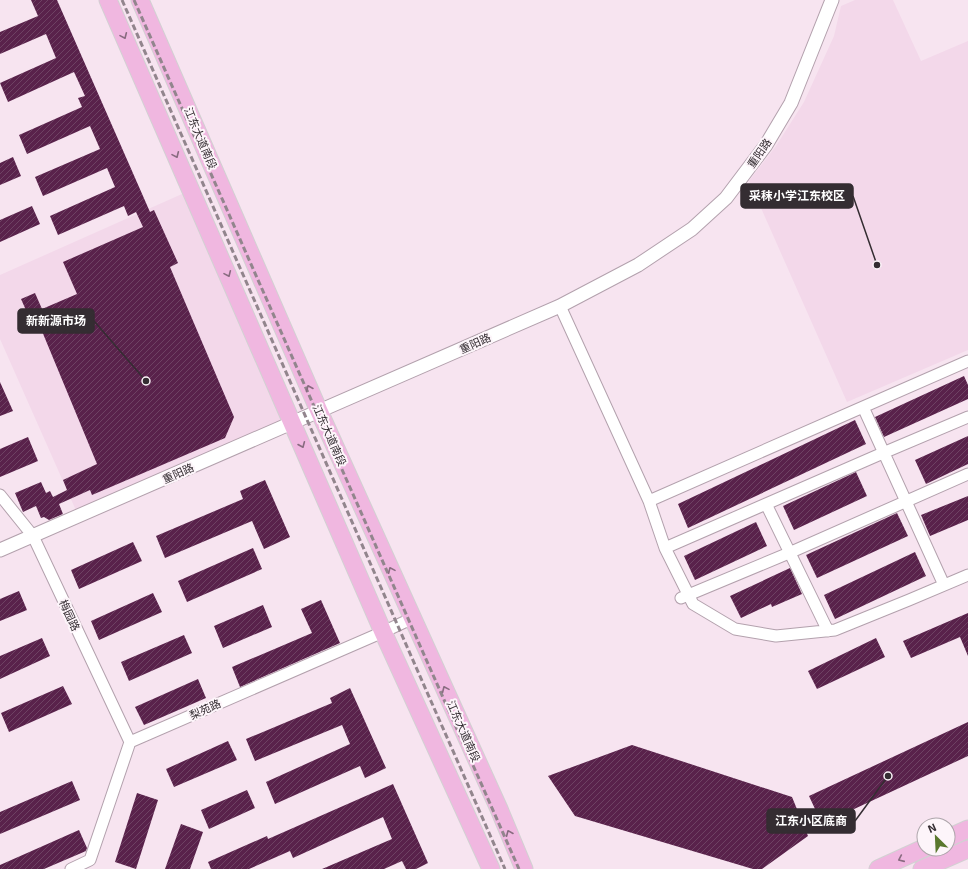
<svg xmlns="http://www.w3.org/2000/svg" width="968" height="869" font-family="'Exo 2','Noto Sans SC',sans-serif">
<defs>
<pattern id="building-hatch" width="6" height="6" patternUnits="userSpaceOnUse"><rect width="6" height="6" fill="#59224b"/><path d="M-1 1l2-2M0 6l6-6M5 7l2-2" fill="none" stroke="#6e4263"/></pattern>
</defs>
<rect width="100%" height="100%" fill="#f7e4f0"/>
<path fill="#f3d8ea" d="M855 0H893L921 61 968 41V350L847 402 749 181 776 146 804 102 834 36 841 6Z
M191 190 292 422 78 515 0 339V275Z"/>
<path fill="url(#building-hatch)" d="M31 0H57L150 212 154 210 178 263 170 267 234 417 225 438 92 495 90 490 59 504 63 514 49 520 44 517 41 518 36 506 23 512 15 493 41 482 46 493 50 491 53 497 67 490 63 480 97 464 39 324 33 326 21 299 35 293 42 309 77 294 63 262 143 227 136 212 128 216 124 206 58 235 50 216 115 187 107 168 43 196 35 177 100 149 90 126 27 154 19 135 82 107 78 98 85 96 74 72 8 102 0 83 56 58 46 34 0 54V32L38 16Z
M13 157 21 176 0 185V163Z
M32 206 40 224 0 242V220Z
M964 376 968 385V399L884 437 875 417Z
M0 382 13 411 0 416Z
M855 420 866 444 688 528 678 504Z
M968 436V464L926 484 915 460Z
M28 437 38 461 0 477V449Z
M856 472 867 496 794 530 783 506Z
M265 480 290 537 264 549 252 521 165 558 156 536 243 499 240 491Z
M968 496V520L930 536 921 515Z
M897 513 908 536 817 578 806 555Z
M756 522 767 546 695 580 684 556Z
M133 542 142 561 79 589 71 570Z
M253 548 262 569 187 602 178 581Z
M915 552 926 576 835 619 824 595Z
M790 568 802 594 772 607 771 604 741 618 730 596Z
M19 591 27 610 0 621V599Z
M153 593 162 612 99 640 91 621Z
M321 600 340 643 240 687 232 667 312 633 301 609Z
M263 605 272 627 223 648 214 626Z
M968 613V656L960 637 911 658 903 641Z
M184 635 192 653 129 681 121 662Z
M42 638 50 656 0 679V656Z
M876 638 885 657 817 689 808 671Z
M198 679 206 698 144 725 135 707Z
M63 686 72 704 9 732 1 713Z
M350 688 386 768 365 778 360 766 275 804 266 782 350 744 342 725 255 761 246 739 332 703 330 698Z
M968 722V756L822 824 809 796Z
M228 741 237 760 174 787 166 769Z
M632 745 792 797 808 836 762 869H753L575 816 548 776Z
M72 781 80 800 0 834V812Z
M393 784 428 863 416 869H406L402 861 384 869H322L392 839 383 817 293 858 290 851 249 869H211L208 862 267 836 268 839Z
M247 790 255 808 209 829 201 810Z
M137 793 158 800 136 869 115 862Z
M181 824 203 832 190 869H165Z
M79 830 87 848 86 851 44 869H0V865Z"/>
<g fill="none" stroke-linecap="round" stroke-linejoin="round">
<g stroke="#b3a1ad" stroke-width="13">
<path id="minor" d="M560 306 649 501 665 548 693 604 735 629 776 636 835 630 909 600 968 575
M863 407 968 361
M0 495 33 536 130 742
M649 501 863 407 944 585
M766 504 883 453 968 417
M665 548 766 504 828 631
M681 598 789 553 968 474
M71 869 90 860 130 742 383 632 413 618"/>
</g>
<g stroke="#b3a1ad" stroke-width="15">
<path id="tertiary" d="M0 550 560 306 638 265 692 229 726 198 766 145 791 103 832 0"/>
</g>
<g stroke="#d2d1d2" stroke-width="19">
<path id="primary" d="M108 0 383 632 491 869
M140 0 319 411 499 809 524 869
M948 838 968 829
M878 869 924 848
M922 869 968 849"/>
</g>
<use href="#minor" stroke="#fff" stroke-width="11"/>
<use href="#tertiary" stroke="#fff" stroke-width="13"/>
<use href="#primary" stroke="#f0b7e0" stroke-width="17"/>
<path stroke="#92858d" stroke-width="3" stroke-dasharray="6 3" stroke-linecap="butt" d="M122 0 505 869
M134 0 519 869"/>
</g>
<defs><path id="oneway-chevron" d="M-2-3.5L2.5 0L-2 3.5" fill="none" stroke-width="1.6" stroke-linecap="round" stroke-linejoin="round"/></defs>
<g stroke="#896b80">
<use href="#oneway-chevron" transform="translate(124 36) rotate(66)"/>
<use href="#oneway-chevron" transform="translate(176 155) rotate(66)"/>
<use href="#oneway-chevron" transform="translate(228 274) rotate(66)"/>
<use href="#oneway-chevron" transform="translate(309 388) rotate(-113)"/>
<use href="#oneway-chevron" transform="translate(302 445) rotate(67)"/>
<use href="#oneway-chevron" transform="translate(391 570) rotate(-114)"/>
<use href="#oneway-chevron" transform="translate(445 689) rotate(-114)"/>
<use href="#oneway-chevron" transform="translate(509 833) rotate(-113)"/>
<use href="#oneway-chevron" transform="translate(901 859) rotate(156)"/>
</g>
<g text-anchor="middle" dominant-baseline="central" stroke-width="4" stroke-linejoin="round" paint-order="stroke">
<g font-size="11" fill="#342d32" stroke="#fdf5fa">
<text transform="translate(201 138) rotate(67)">江东大道南段</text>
<text transform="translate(759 153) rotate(-55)">重阳路</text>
<text transform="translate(475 343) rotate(-24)">重阳路</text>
<text transform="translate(330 435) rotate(66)">江东大道南段</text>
<text transform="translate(178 473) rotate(-24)">重阳路</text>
<text transform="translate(70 615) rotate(65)">梅园路</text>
<text transform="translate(205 709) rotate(-24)">梨苑路</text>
<text transform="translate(464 731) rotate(66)">江东大道南段</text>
</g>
</g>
<path fill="none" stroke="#342d32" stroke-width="1.5" d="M877 265L853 196M146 381L94 321M888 776L855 821"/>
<g fill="#342d32" stroke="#fdf5fa" stroke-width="1.5">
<circle cx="877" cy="265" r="4"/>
<circle cx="146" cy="381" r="4"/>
<circle cx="888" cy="776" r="4"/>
</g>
<g fill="#342d32" stroke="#342d32" stroke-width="1.5">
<rect x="741" y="184" width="112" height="24" rx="4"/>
<rect x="18" y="309" width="76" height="24" rx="4"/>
<rect x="767" y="809" width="88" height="24" rx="4"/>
</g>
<g font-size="12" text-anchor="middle" font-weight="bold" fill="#fff">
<text x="797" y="200">采秣小学江东校区</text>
<text x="56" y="325">新新源市场</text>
<text x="811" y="825">江东小区底商</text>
</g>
<g transform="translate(936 837) rotate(336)"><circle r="19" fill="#fdf5fa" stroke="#ada5aa"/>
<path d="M0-3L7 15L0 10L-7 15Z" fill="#5a782e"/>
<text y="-6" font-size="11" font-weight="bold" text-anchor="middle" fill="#342d32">N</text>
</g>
</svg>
